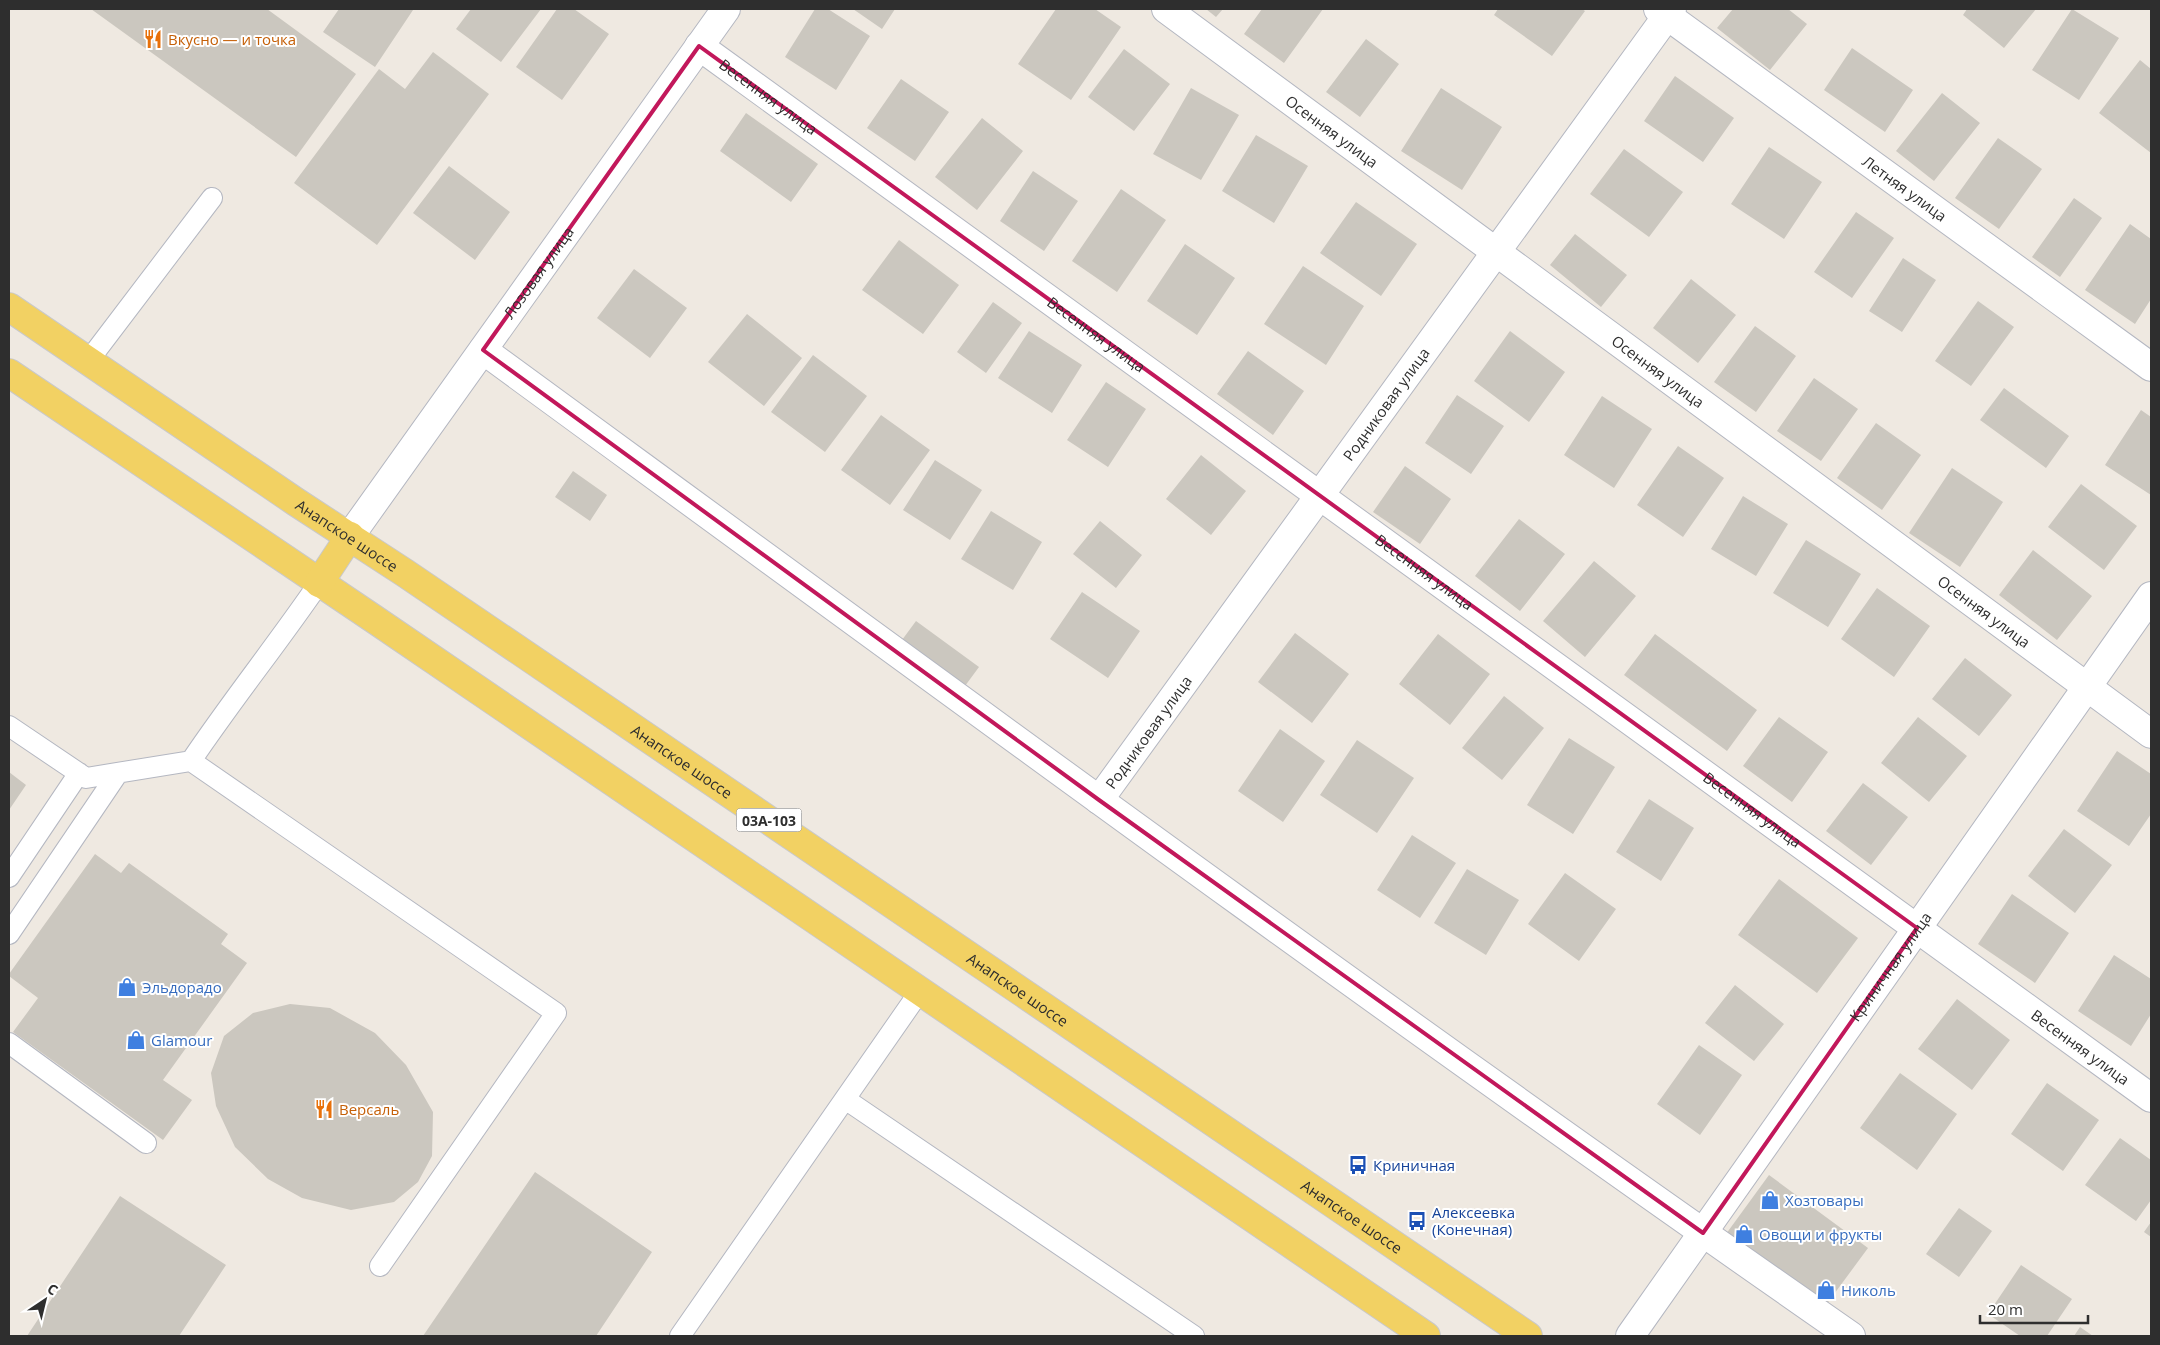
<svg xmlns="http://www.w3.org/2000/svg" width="2160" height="1345" font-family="'Open Sans',sans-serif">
<rect width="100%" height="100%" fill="#efe9e1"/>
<path fill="#cbc7bf" d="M91 9H267L356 74 296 157Z
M339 9H411L413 10 375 67 323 32Z
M471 9H541L501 62 456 29Z
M557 9H574L609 34 562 100 516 67Z
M815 9H828L870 36 836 90 785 57Z
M853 9H895L882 29Z
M1056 9H1095L1121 27 1071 100 1018 64Z
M1206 9H1223L1216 17Z
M1262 9H1323L1284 63 1244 34Z
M1498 9H1582L1585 11 1552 56 1494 15Z
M1733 9H1788L1807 24 1770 70 1717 28Z
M1967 9H2036L2004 48 1963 15Z
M2072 9 2119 38 2079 100 2032 70Z
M1366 39 1399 64 1360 117 1326 92Z
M1852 48 1913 90 1885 132 1824 90Z
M1124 49 1170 84 1134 131 1088 97Z
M433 52 489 94 377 245 294 183 379 69 405 89Z
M2140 60 2151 69V153L2099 113Z
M1675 76 1734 118 1703 162 1644 121Z
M901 79 949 112 915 161 867 128Z
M1191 88 1239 115 1201 180 1153 154Z
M1441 88 1502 127 1462 190 1401 151Z
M1942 93 1980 123 1934 181 1896 151Z
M746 113 818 164 791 202 720 151Z
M982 118 1023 151 977 210 935 177Z
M1256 135 1308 166 1274 223 1222 191Z
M1998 138 2042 169 1999 229 1955 198Z
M1769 147 1822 182 1784 239 1731 204Z
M1624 149 1683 192 1649 237 1590 194Z
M449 166 510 212 475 260 413 213Z
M1033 171 1078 201 1044 251 1000 221Z
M1121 189 1166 220 1117 292 1072 261Z
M2074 198 2102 218 2060 277 2032 257Z
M1356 202 1417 244 1381 296 1320 253Z
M1856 212 1894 238 1852 298 1814 272Z
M2130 224 2151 239V299L2135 324 2085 290Z
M1575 234 1627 275 1601 307 1550 265Z
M899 240 959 285 923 334 862 290Z
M1185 244 1235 278 1197 335 1147 301Z
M1903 258 1936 280 1902 332 1869 311Z
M1303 266 1364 306 1326 365 1264 324Z
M634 269 687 308 650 358 597 318Z
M1691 279 1736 315 1698 363 1653 328Z
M1978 301 2014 327 1971 386 1935 361Z
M993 302 1022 323 986 373 957 352Z
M747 314 802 358 764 406 708 362Z
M1755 326 1796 356 1756 412 1714 382Z
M1029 331 1082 365 1052 413 998 378Z
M1510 331 1565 372 1529 422 1474 381Z
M1248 351 1304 391 1273 435 1217 394Z
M813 355 867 396 825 452 771 412Z
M1814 378 1858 409 1821 461 1777 431Z
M1106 382 1146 409 1108 467 1067 440Z
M2004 388 2069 436 2046 468 1980 420Z
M1457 395 1504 426 1471 474 1425 443Z
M1602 396 1652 429 1614 488 1564 455Z
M2141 410 2151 417V495L2105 465Z
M881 415 930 450 890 505 841 470Z
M1876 423 1921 455 1882 510 1837 478Z
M1678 446 1724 478 1683 537 1637 505Z
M1201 455 1246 491 1211 535 1166 499Z
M935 460 982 490 950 540 903 510Z
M1405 466 1451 499 1420 544 1373 512Z
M1952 468 2003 502 1960 567 1909 533Z
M573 471 607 495 590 521 555 497Z
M2081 484 2137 526 2104 570 2048 527Z
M1743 496 1788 524 1756 576 1711 549Z
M991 511 1042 542 1013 590 961 559Z
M1519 519 1565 554 1520 611 1475 576Z
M1100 521 1142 555 1116 588 1073 554Z
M1806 540 1861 574 1828 627 1773 593Z
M2033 550 2092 596 2057 640 1999 595Z
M1594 561 1636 596 1585 657 1543 621Z
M1877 588 1930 626 1894 677 1841 639Z
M1082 592 1140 631 1108 678 1050 639Z
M916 621 979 667 965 686 902 640Z
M1295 633 1349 674 1312 723 1258 682Z
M1438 634 1490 674 1450 725 1399 684Z
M1655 634 1757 710 1727 751 1624 675Z
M1965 658 2012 695 1979 736 1932 699Z
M1504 696 1544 728 1502 780 1462 748Z
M1779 717 1828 752 1792 802 1743 766Z
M1918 717 1967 756 1929 802 1881 763Z
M1280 729 1325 761 1283 822 1238 791Z
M1569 738 1615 767 1573 834 1527 805Z
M1357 740 1414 778 1377 833 1320 795Z
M2117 751 2151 774V814L2129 846 2077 811Z
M9 772 26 785 9 810Z
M1863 783 1908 817 1871 865 1826 831Z
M1649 799 1694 828 1661 881 1616 852Z
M2064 829 2112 865 2075 913 2028 876Z
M1412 835 1456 863 1420 918 1377 890Z
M95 854 121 873 129 863 228 934 221 944 247 963 163 1080 192 1100 163 1140 13 1032 38 998 9 976V974Z
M1467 869 1519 900 1486 955 1434 923Z
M1565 873 1616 909 1579 961 1528 924Z
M1779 879 1858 938 1817 993 1738 935Z
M2012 894 2069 933 2035 983 1978 944Z
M2114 955 2151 979V1014L2131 1046 2078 1011Z
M1735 985 1784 1024 1754 1061 1705 1023Z
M1957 999 2010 1040 1972 1090 1918 1049Z
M290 1004 330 1008 375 1033 406 1065 433 1112 432 1156 418 1182 394 1202 351 1210 302 1198 268 1179 235 1147 216 1106 211 1073 224 1036 253 1013Z
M1699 1045 1742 1075 1700 1135 1657 1104Z
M1900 1073 1957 1114 1917 1170 1860 1128Z
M2047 1083 2099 1120 2063 1171 2011 1134Z
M2120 1138 2151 1160V1200L2136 1221 2085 1185Z
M535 1172 652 1252 596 1336H423Z
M1769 1175 1868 1248 1826 1305 1726 1234Z
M120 1196 226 1265 179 1336H27Z
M1959 1208 1992 1231 1959 1277 1926 1254Z
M2151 1222V1237L2144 1232Z
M2021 1265 2072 1299 2047 1336H2020L1988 1314Z
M2080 1327 2093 1336H2074Z"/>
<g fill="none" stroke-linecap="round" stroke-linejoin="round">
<g stroke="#b4b7c1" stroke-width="22">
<path id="lane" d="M89 360 212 198
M9 726 86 778 191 761C232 700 278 643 319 583
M191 761 556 1013 380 1266
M9 877 79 773
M9 934 118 773
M9 1043 146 1143
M845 1099 1194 1336
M680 1336 920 991"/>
</g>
<g stroke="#b4b7c1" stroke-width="30">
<g id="street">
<path id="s1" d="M1166 9 2151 734"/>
<path id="s2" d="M1658 9 2151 367"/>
<path id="s3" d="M699 46 2151 1098"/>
<path d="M483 350C937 682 1389 1015 1851 1336"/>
<path id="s4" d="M350 536 726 9"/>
<path id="s5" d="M1099 800 1672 9"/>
<path id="s6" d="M1630 1336 2151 596"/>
</g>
</g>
<g stroke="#c9c9c9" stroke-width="30">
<g id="primary">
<path id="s7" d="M9 307 296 502 405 573 1528 1336"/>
<path d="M9 373 374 619 1426 1336"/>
<path d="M319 583 350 536"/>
</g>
</g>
<use href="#lane" stroke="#fff" stroke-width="20"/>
<use href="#street" stroke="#fff" stroke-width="28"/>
<use href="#primary" stroke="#f2d163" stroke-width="28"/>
</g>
<path fill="none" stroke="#c2185b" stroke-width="4" stroke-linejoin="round" d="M699 46 1917 928 1703 1233 1099 800 483 350Z"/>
<defs>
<g id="restaurant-bare" transform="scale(1.5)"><path d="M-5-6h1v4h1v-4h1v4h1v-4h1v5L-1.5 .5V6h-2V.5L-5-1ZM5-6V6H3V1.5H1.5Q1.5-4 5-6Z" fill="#e8710a" stroke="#fff" stroke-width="2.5" paint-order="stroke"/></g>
<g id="shop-bare" transform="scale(1.5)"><path d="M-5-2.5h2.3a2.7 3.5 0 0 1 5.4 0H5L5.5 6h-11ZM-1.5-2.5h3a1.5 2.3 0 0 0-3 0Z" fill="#3f7fe0" stroke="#fff" stroke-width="2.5" paint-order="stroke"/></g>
<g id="bus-bare" transform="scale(1.5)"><path d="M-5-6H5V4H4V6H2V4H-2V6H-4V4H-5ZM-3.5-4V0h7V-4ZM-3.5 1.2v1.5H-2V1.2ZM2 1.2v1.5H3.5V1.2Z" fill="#1a4fb4" stroke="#fff" stroke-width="2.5" paint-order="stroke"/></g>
</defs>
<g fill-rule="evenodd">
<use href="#restaurant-bare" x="153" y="39"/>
<use href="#shop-bare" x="127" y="987"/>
<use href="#shop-bare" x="136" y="1040"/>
<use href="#restaurant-bare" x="324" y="1109"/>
<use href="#bus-bare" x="1358" y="1165"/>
<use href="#shop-bare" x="1770" y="1200"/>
<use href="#bus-bare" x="1417" y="1221"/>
<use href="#shop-bare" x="1744" y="1234"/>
<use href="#shop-bare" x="1826" y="1290"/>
</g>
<g text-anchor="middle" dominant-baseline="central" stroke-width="4" stroke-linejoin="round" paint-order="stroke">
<rect fill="#fff" stroke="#6d6d6d" stroke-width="1" x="736.5" y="808.5" width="65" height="23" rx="4"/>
<g font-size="14" font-weight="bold" fill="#2e2e2e">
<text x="769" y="820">03А-103</text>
</g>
<g font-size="15" fill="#c56008" stroke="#fff" text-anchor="start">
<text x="168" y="39">Вкусно — и точка</text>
<text x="339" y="1109">Версаль</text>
</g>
<g font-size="15" fill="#2e2e2e" stroke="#fff">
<text stroke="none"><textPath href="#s3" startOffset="86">Весенняя улица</textPath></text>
<text stroke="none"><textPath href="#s1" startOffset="206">Осенняя улица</textPath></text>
<text stroke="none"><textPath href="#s2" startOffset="305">Летняя улица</textPath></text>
<text stroke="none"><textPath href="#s4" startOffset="324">Лозовая улица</textPath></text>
<text stroke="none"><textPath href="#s3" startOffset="491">Весенняя улица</textPath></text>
<text stroke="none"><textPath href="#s1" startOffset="611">Осенняя улица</textPath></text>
<text stroke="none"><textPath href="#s5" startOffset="489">Родниковая улица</textPath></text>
<text stroke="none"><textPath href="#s7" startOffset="408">Анапское шоссе</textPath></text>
<text stroke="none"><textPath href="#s3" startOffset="896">Весенняя улица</textPath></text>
<text stroke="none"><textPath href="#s1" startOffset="1016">Осенняя улица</textPath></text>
<text stroke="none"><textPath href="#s5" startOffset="84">Родниковая улица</textPath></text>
<text stroke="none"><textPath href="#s7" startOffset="812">Анапское шоссе</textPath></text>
<text stroke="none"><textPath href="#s3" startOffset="1301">Весенняя улица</textPath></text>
<text stroke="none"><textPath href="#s6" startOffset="452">Криничная улица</textPath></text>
<text stroke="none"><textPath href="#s7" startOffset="1218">Анапское шоссе</textPath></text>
<text stroke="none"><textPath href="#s3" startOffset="1706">Весенняя улица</textPath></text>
<text stroke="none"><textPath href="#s7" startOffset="1622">Анапское шоссе</textPath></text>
</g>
<g font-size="15" fill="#366cbe" stroke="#fff" text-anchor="start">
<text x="142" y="987">Эльдорадо</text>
<text x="151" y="1040">Glamour</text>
<text x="1785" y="1200">Хозтовары</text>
<text x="1759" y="1234">Овощи и фрукты</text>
<text x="1841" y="1290">Николь</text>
</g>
<g font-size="15" fill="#164399" stroke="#fff" text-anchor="start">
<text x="1373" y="1165">Криничная</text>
<text x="1432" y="1212">Алексеевка<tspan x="1432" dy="17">(Конечная)</tspan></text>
</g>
</g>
<rect width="2160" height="1345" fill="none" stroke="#2e2e2e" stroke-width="20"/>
<g transform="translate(45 1300) rotate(35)" stroke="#ffffff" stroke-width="4" paint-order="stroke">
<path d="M0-4L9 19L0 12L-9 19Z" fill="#2e2e2e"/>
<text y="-8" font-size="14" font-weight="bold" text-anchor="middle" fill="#2e2e2e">С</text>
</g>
<path d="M1980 1315v8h108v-8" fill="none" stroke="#2e2e2e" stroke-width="2.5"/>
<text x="1988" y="1315" font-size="15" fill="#2e2e2e" stroke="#ffffff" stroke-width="4" paint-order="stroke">20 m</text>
</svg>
